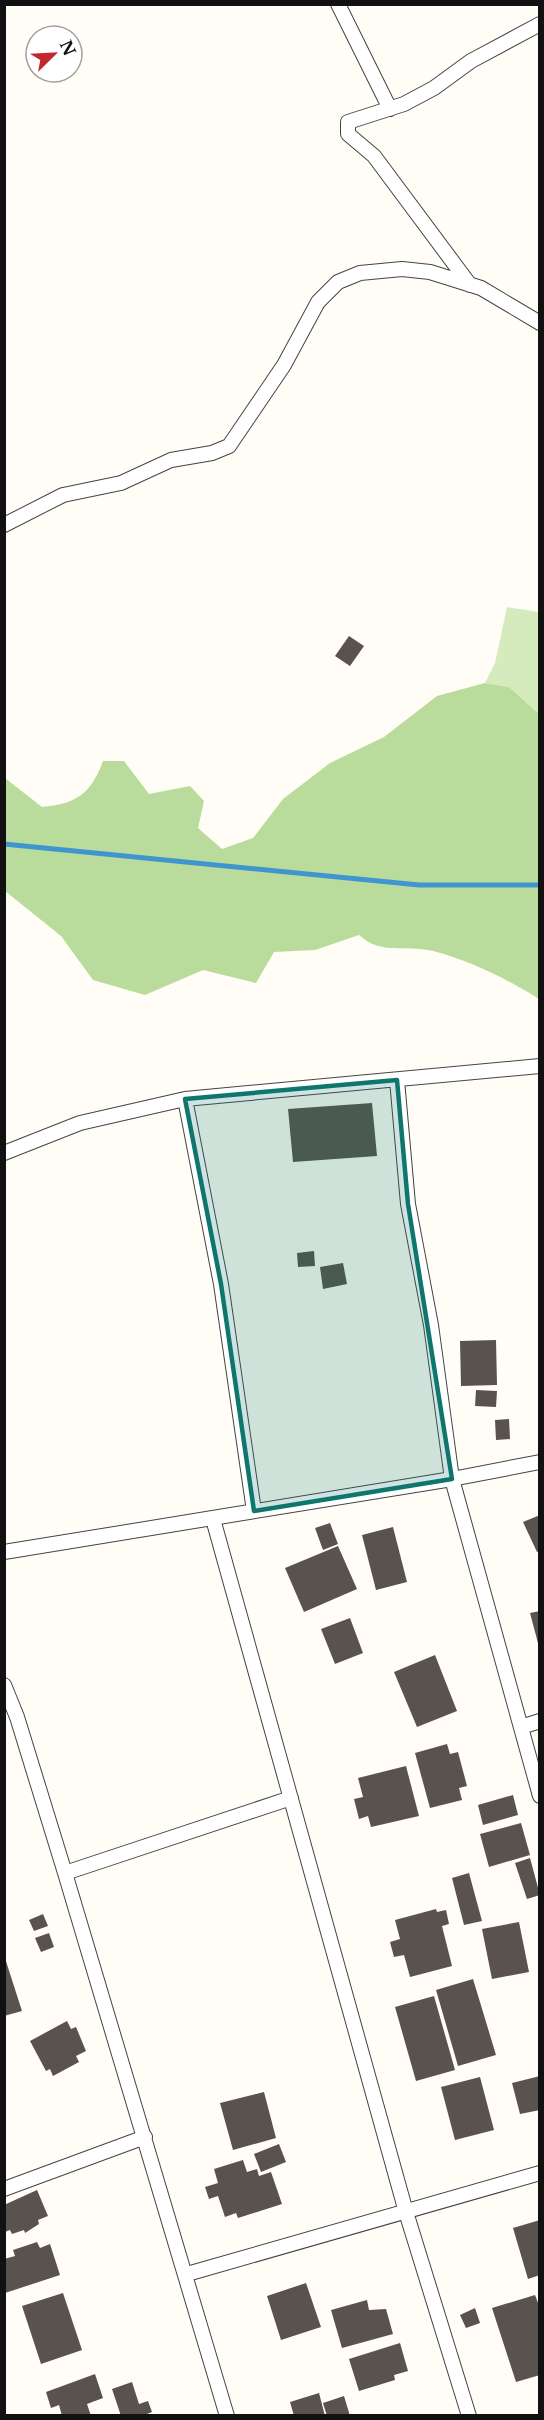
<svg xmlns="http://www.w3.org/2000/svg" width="544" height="2420" font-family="'Libre Baskerville',serif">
<rect width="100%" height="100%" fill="#fffdf5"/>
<path fill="#d5ebbd" d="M507 607 539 612V714L509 687 485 683 495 663Z"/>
<path fill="#b9dc9c" d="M485 683 509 687 539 714V999C507 979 471 961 433 951 405 944 382 956 359 935L315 950 274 952 256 983 203 970 145 995 93 980 61 936 5 891V778L42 807C76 804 91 794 103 761H124L149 794 190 786 204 801 198 828 222 849 253 838 283 799 330 763 384 737 437 696Z"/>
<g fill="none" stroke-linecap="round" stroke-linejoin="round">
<path stroke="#3f96cf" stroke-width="5" d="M4 844 419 885H540"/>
</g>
<path fill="#5a524d" d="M349 636 364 646 350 666 335 656Z
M372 1103 377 1156 293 1162 288 1109Z
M314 1251 315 1266 298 1267 297 1253Z
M343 1263 347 1284 323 1289 320 1267Z
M496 1340 497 1385 461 1386 460 1341Z
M476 1390 497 1391 496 1407 475 1406Z
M509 1419 510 1439 496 1440 495 1420Z
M540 1515V1551L537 1552 523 1522Z
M330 1523 338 1544 323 1550 315 1528Z
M393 1527 407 1582 376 1590 362 1535Z
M338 1546 357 1589 304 1612 285 1568Z
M540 1611V1647H539L530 1613Z
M350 1618 363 1653 335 1664 321 1629Z
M435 1655 457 1711 417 1727 394 1672Z
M447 1744 450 1754 458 1752 467 1786 459 1788 462 1800 430 1808 415 1753Z
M406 1766 419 1816 371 1827 368 1816 359 1819 354 1799 363 1797 358 1778Z
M513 1795 518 1815 483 1825 478 1805Z
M521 1823 530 1855 489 1867 480 1834Z
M530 1858 540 1895 527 1899 515 1863Z
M469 1873 482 1921 464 1925 452 1878Z
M436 1909 437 1912 446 1910 449 1924 442 1926 452 1966 410 1977 404 1955 394 1957 390 1942 400 1939 395 1920Z
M43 1914 48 1926 34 1931 29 1920Z
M519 1922 529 1972 492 1979 482 1929Z
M49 1933 54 1947 41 1952 35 1938Z
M4 1955 22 2011 4 2016Z
M473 1979 496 2055 458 2066 436 1990Z
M434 1996 455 2070 416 2081 395 2007Z
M67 2021 71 2029 76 2027 86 2051 76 2056 79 2062 53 2076 50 2069 46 2071 30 2041Z
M540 2076V2110L520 2114 512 2083Z
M480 2077 494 2130 455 2140 441 2087Z
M264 2092 276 2138 233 2150 220 2103Z
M279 2144 286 2162 261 2172 254 2154Z
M243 2160 247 2172 257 2169 259 2176 271 2172 282 2204 238 2218 236 2213 225 2217 218 2196 209 2199 205 2187 218 2183 214 2169Z
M37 2190 48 2216 38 2220 39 2224 25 2233 24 2230 12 2234 10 2230 5 2232 4 2205Z
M540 2220V2275L528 2279 513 2228Z
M37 2242 40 2248 50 2244 60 2275 5 2293 4 2259 15 2256 13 2250Z
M306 2283 321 2327 281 2340 267 2296Z
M63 2293 82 2350 41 2364 22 2306Z
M535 2295 540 2308V2375L516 2382 492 2308Z
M367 2300 369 2310 386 2309 393 2334 342 2348 331 2310Z
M475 2308 480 2323 466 2328 460 2315Z
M400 2343 408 2371 394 2375 395 2380 359 2391 349 2359Z
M95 2374 103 2398 87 2404 91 2416H62L59 2405 51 2408 46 2392Z
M132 2382 139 2404 148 2401 152 2412 142 2416H121L112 2389Z
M319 2393 325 2416H294L290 2402Z
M344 2396 350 2416H327L323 2403Z"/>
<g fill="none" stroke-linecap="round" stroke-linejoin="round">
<g stroke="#444" stroke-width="16">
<path id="street" d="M338 4 390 109
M470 285 374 156 348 134V122L404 104 434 88 471 61 540 24
M4 525 63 495 121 483 171 460 212 453 229 446 284 365 318 302 338 282 360 273 402 269 430 272 481 288 540 323
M397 1080 408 1204 431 1325 452 1479 540 1796
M185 1099 221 1284 254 1511
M4 1153 80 1123 185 1099 540 1066
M213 1519 406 2212 469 2416
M4 1552 452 1479 540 1462
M4 1685 17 1717 65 1873 227 2416
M521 1727 540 1721
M65 1873 291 1798
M4 2189 145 2137
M187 2274 540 2173"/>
</g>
<use href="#street" stroke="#fff" stroke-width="14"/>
</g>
<path fill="#0f766e" fill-opacity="0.2" stroke="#0f766e" stroke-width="4.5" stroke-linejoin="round" d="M397 1080 408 1204 452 1479 254 1511 221 1284 185 1099Z"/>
<rect width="544" height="2420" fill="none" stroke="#111111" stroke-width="12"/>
<g transform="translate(54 54) rotate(66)"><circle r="28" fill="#ffffff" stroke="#a0a0a0" stroke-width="1.5"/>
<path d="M0-4.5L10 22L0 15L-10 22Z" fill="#c4262e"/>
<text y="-9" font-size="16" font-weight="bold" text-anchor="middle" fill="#111111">N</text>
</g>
</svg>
